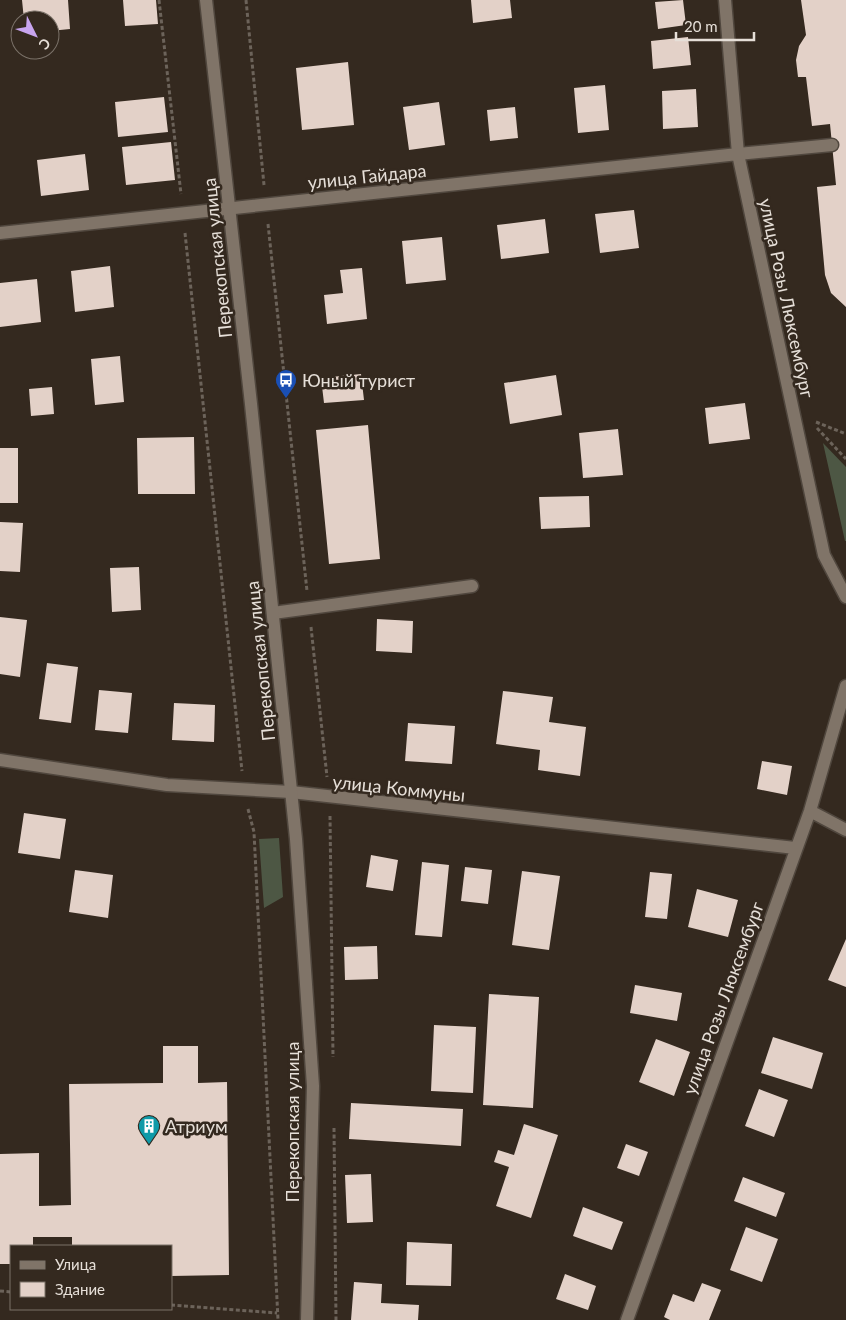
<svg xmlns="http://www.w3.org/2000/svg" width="846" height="1320" font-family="Lato,sans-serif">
<rect width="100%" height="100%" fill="#34291f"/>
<path fill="#4d5744" d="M823 443 846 467V541H845Z
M279 838 283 897 264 908 259 839Z"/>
<path fill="#e3d1c8" d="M22 0H68L70 29 50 31V20H24Z
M123 0H156L158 24 125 26Z
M471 0H510L512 18 473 23Z
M683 0 686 25 658 29 655 2Z
M801 0H846V307L831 293 825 275 817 187 836 185 830 124 812 126 806 77H798L796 60 799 46 806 35Z
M688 37 691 65 653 69 651 41Z
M348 62 354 125 302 130 296 68Z
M605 85 609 130 578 133 574 88Z
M696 89 698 127 663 129 662 91Z
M164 97 168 132 118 137 115 102Z
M439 102 445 145 409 150 403 107Z
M515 107 518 138 490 141 487 110Z
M171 142 175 180 126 185 122 147Z
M85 154 89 190 41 196 37 160Z
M634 210 639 248 600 253 595 214Z
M545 219 549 253 501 259 497 225Z
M442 237 446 280 406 284 402 241Z
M110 266 114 307 75 312 71 271Z
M362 268 367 319 327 324 324 295 343 293 340 270Z
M37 279 41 322 0 327V283Z
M120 356 124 402 95 405 91 359Z
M361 374 364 400 324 403 321 378Z
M556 375 562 415 510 424 504 383Z
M52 387 54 414 31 416 29 389Z
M745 403 750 439 709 444 705 408Z
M368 425 380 559 329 564 316 430Z
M618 429 623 475 583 478 579 433Z
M194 437 195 494H138L137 438Z
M0 448H18V503H0Z
M589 496 590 527 541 529 539 497Z
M0 522 23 523 20 572 0 571Z
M139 567 141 610 112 612 110 568Z
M0 617 27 620 20 677 0 674Z
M377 619 413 621 412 653 376 651Z
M47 663 78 667 71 723 39 719Z
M99 690 132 693 128 733 95 730Z
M503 691 553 697 549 722 586 727 580 776 538 770 540 750 496 744Z
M174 703 215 705 214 742 172 740Z
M408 723 455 726 452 764 405 761Z
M762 761 792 766 787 795 757 789Z
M24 813 66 819 60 859 18 853Z
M371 855 398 860 393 891 366 887Z
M422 862 449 865 442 937 415 935Z
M465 867 492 870 488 904 461 901Z
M75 870 113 875 108 918 69 912Z
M522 871 560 876 549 950 512 945Z
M650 872 672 874 667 919 645 917Z
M697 889 738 900 728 937 688 927Z
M846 939V987L828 980Z
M377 946 378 979 345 980 344 947Z
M635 985 682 993 677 1021 630 1013Z
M489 994 539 997 533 1108 483 1105Z
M434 1025 476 1027 473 1093 431 1091Z
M773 1037 823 1053 812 1089 761 1073Z
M656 1039 690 1052 674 1096 639 1082Z
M163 1046H198V1083L227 1082 229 1275 171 1276V1246H72V1237H33V1246H11V1264H0V1154L39 1153V1206L71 1205 69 1084 163 1083Z
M759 1089 788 1100 774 1137 745 1126Z
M351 1103 463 1109 461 1146 349 1139Z
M524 1124 558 1135 531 1218 496 1206 509 1167 494 1162 498 1150 514 1155Z
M626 1144 648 1152 639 1176 617 1168Z
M371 1174 373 1222 347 1223 345 1175Z
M743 1177 785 1193 776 1217 734 1201Z
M583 1207 623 1222 612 1250 573 1236Z
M746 1227 778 1239 762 1282 730 1270Z
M407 1242 452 1244 451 1286 406 1285Z
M565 1274 596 1286 588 1310 556 1299Z
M354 1282 382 1284 381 1303 419 1305 418 1320H351Z
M702 1283 721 1290 709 1320H670L664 1317 673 1294 694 1302Z"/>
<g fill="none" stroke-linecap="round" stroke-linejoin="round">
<g stroke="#50473e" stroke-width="15">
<path id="service" d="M738 154 832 145
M273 613 472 586"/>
</g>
<g stroke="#50473e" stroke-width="15">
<path id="minor" d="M725 0 738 154 824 555 846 597
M0 233 738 154
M0 760 167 785 291 792 795 848
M810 811 846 830
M627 1320 810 811 846 686"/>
</g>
<g stroke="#50473e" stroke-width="15">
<path id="tertiary" d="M206 0 251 404 296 839 313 1086 307 1320"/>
</g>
<path stroke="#6c635a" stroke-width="3" stroke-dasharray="4 2.5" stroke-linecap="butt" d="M159 0 181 194
M246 0 264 185
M268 224 307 591
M185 233 242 771
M816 422 846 434
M817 428 846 459
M311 627 327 777
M248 809 254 832 278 1320
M330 816 333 1057
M334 1128 336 1320
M0 1291 11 1292
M171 1305 277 1313"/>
<use href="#service" stroke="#807468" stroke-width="12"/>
<use href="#minor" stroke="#807468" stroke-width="12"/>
<use href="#tertiary" stroke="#807468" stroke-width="12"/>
</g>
<defs>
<g id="bus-pin" transform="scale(1.125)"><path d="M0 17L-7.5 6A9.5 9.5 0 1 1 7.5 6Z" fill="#1a4fb4" stroke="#34291f"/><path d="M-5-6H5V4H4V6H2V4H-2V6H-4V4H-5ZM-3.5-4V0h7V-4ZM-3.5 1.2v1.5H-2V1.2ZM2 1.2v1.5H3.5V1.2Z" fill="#fff"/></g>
<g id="building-pin" transform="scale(1.125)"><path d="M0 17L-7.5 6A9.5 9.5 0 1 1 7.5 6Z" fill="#0f9aa8" stroke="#34291f"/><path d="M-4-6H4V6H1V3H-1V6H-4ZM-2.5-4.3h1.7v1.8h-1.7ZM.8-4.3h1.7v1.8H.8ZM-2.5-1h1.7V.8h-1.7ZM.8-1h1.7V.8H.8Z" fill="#fff"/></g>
</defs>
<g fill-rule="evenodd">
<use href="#bus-pin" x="286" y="380"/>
<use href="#building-pin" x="149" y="1126"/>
</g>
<g text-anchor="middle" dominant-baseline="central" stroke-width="5" stroke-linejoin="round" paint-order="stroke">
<g font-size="18" fill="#e6dfd8" stroke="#34291f">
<text transform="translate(367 176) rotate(-6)">улица Гайдара</text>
<text transform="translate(217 258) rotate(-96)">Перекопская улица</text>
<text transform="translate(787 298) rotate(78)">улица Розы Люксембург</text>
<text transform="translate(260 661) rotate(-96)">Перекопская улица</text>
<text transform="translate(399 788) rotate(6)">улица Коммуны</text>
<text transform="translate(723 998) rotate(-70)">улица Розы Люксембург</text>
<text transform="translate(292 1122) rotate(-90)">Перекопская улица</text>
</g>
<g font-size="18" fill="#e6dfd8" stroke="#34291f" text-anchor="start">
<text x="302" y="380">Юный турист</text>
<text x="165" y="1126">Атриум</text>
</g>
</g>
<rect x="10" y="1245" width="162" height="65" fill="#34291f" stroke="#7b7269"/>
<rect x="20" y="1261" width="25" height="8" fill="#807468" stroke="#7b7269"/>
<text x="55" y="1270" font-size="15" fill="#e6dfd8">Улица</text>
<rect x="20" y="1282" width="25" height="15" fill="#e3d1c8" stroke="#7b7269"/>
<text x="55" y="1295" font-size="15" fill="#e6dfd8">Здание</text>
<g transform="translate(35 35) rotate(132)"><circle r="24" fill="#34291f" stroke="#7b7269"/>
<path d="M0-4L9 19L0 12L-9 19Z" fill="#c8a5ef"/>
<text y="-8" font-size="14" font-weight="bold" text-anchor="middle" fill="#e6dfd8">С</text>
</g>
<path d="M676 32v8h78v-8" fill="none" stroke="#e6dfd8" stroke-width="2.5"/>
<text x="684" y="32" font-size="15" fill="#e6dfd8" stroke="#34291f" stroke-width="4" paint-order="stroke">20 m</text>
</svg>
